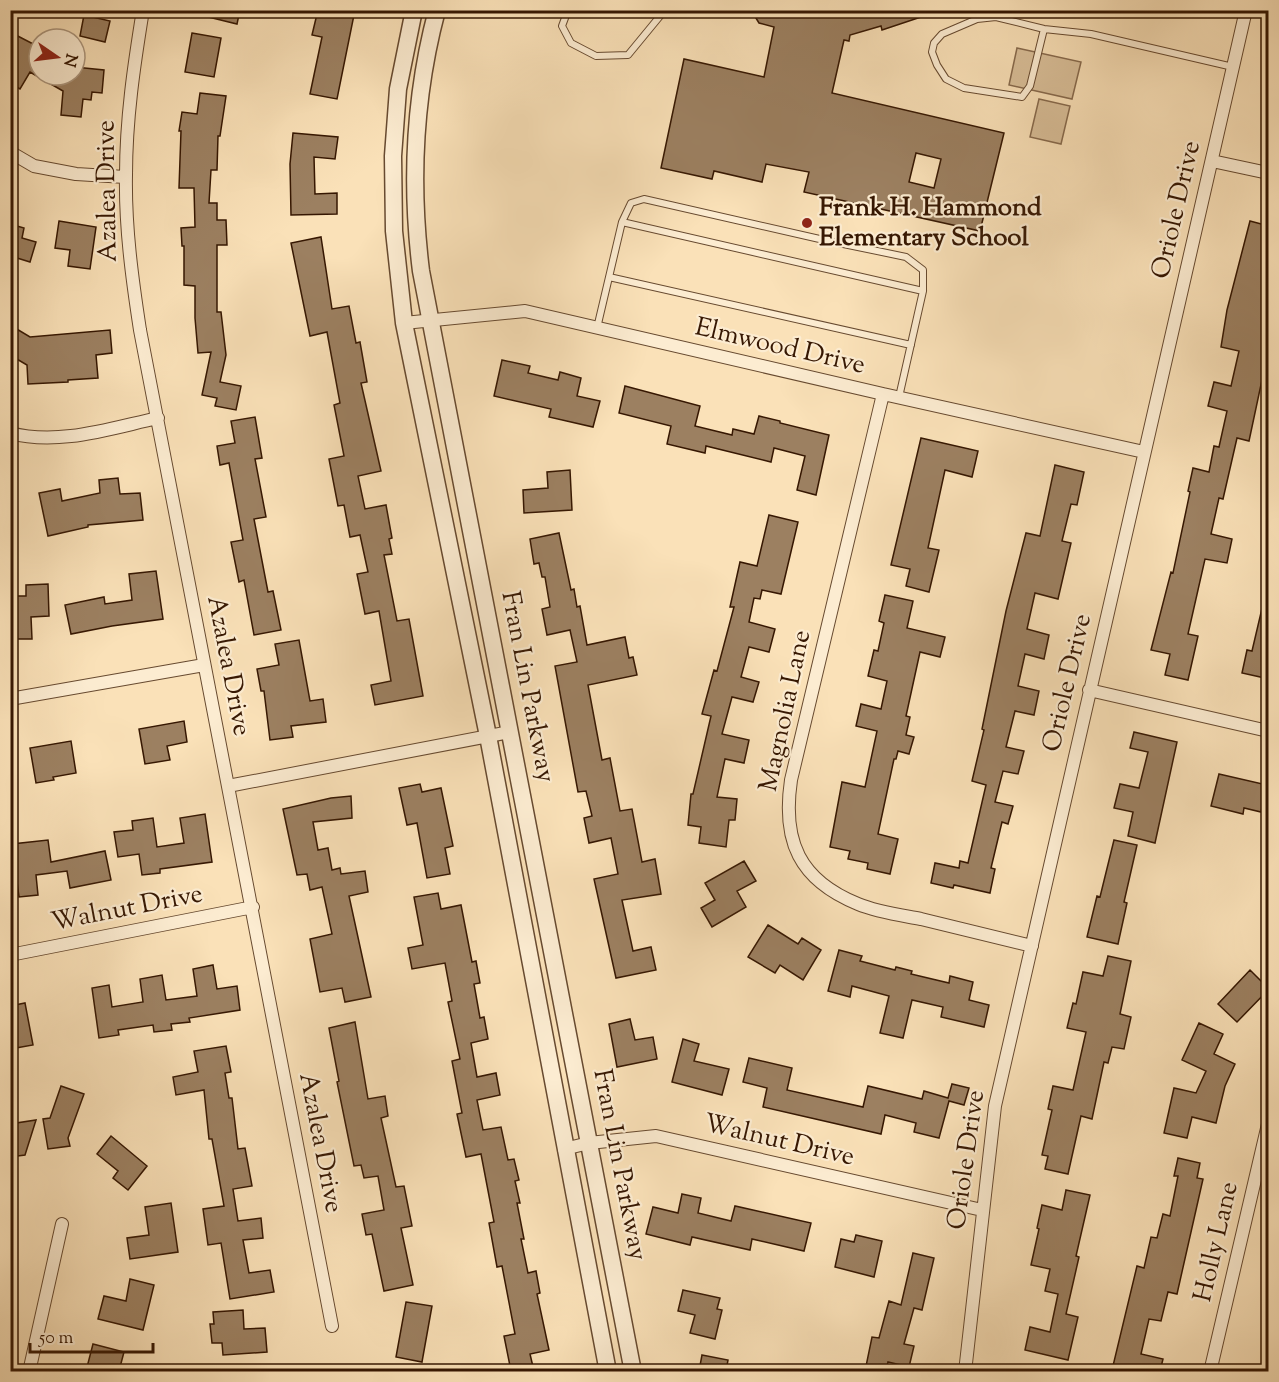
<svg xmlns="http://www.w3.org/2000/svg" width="1279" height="1382" font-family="'Sorts Mill Goudy',serif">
<rect width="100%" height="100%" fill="#fae1b8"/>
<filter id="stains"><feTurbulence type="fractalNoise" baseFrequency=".00333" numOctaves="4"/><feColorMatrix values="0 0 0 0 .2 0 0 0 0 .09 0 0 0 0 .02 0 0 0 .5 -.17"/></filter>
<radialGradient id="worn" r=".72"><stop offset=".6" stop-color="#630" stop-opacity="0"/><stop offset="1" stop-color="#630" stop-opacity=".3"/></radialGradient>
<path fill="#d9bf99" stroke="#886b4e" stroke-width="1.5" d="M1017 48 1081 62 1072 99 1009 85Z
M1039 99 1070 106 1061 144 1030 137Z"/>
<path fill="#9c8061" stroke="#361702" stroke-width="1.5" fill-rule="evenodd" d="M201 10H240L237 24 200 15Z
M330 10H355L337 99 310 94 322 37 312 35 317 14 329 17Z
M751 10H929L930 14 882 30 881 26 850 35 849 41 844 40 832 93 1004 133 980 231 804 192 809 172 766 164 762 182 714 171 712 179 661 168 684 59 764 77 774 27 759 23ZM916 153 941 159 934 188 909 182Z
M84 15 110 21 105 42 80 36Z
M10 32 39 47V75H75V67L104 70 102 93 92 92 91 100 83 99 81 117 61 115 63 91 30 72 20 89 10 83Z
M192 33 221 38 214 77 185 72Z
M200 93 226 96 220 136H218L217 170H211L209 203H217V220H226L227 245H217V312H221L226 355 220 382 241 386 236 410 215 406 217 398 202 395 211 352 198 353 195 318V286L184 285V246H182L181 228 195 227 194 188H179L181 131H179L182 112 197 114Z
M293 133 338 137 335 159 314 157 315 194 337 193V214L291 215 290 164Z
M59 221 96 227 90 269 68 266 70 250 55 248Z
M1250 221 1269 226V309L1263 331 1269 332V347L1249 441 1237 438 1223 499 1219 498 1211 534 1232 539 1227 563 1205 559 1188 634 1198 636 1188 680 1165 675 1170 654 1151 650 1171 572 1173 573 1190 492 1188 491 1193 468 1209 472 1214 446 1219 447 1227 411 1208 406 1214 382 1231 386 1239 351 1221 347 1227 310Z
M10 224 24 228 22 238 36 242 30 262 17 258 15 264 10 263Z
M321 237 332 309 349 306 356 343 360 342 367 382 361 383 381 471 358 476 365 509 386 505 392 538 389 539 392 554 384 555 397 621 409 619 423 696 375 705 371 685 391 681 379 611 365 614 357 574 368 572 360 535 350 537 344 505 338 506 329 459 344 456 334 405 340 403 327 332 310 336 291 243Z
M10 325 30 337 110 330 112 353 96 355 98 378 68 380V382L28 384 27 365 10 355Z
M502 360 530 366 528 373 558 380 560 372 581 378 577 396 600 401 593 427 549 417 551 409 494 396Z
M625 386 700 406 695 426 732 435 733 429 754 434 759 416 780 421V423L829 435 816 495 797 490 805 456 774 448 771 462 706 446 705 453 667 444 671 426 619 413Z
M255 417 262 458 255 459 266 517 254 519 268 592 273 591 281 630 254 635 244 580 239 582 231 542 243 540 229 463 220 465 217 446 235 443 231 421Z
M921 438 978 451 972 477 945 470 928 548 939 550 929 592 906 586 910 569 891 565Z
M1055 465 1084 472 1077 505 1071 504 1062 541 1071 543 1058 599 1035 593 1027 629 1049 635 1044 659 1025 654 1018 686 1039 691 1034 715 1015 711 1006 747 1024 751 1018 774 1003 771 995 802 1013 806 1008 824 1002 822 991 868 995 869 990 893 954 885 953 888 931 883 935 863 959 868 960 861 968 863 986 785 972 781 984 730 982 729 1006 611 1026 533 1040 536Z
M570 470 572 510 524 513 523 490 548 488 547 472Z
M118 478 120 494 140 493 143 520 88 525V527L48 536 39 493 60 489 62 501 100 493 99 480Z
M769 515 798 522 781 594 762 590 760 599 754 598 749 622 775 629 769 652 749 647 741 677 759 682 753 702 732 697 722 734 749 740 744 763 725 759 717 797 737 799 735 820H729L726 847 699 843 701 827 688 825 691 794H693L711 716 702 714 714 670 717 671 734 607H730L740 562 757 566Z
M559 533 571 590 574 589 577 607 580 606 587 645 625 637 629 658 633 657 637 675 588 685 602 760 610 758 620 811 632 809 642 862 655 859 661 894 622 900 633 951 651 947 656 970 616 978 594 879 618 874 611 838 589 843 584 818 592 816 586 791 578 792 555 666 577 662 570 630 547 635 542 609 550 607 545 577H542L539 563 534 564 530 539Z
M156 571 163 619 112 626 71 634 65 605 104 597 105 604 132 600 129 574Z
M48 584 49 616 31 617 32 639H11L10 596H26V585Z
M885 595 913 601 907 628 945 637 940 657 920 652 906 716 910 717 906 735 914 737 909 754 898 751 896 759H894L878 834 898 839 890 874 867 869 868 863 848 859 850 851 830 847 842 782 865 787 877 731 856 726 861 704 881 709 887 681 868 676 874 650 878 651 884 623 879 621Z
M1263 604 1269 605V665L1265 678 1242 673 1247 650 1252 651Z
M299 640 310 701 323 699 326 722 291 726 293 737 270 740 264 691H261L257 669 279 665 275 644Z
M184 721 187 742 167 746 170 760 145 764 139 729Z
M1134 732 1177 742 1155 843 1128 836 1133 812 1114 808 1120 784 1139 788 1148 752 1130 748Z
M71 741 76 773 53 777 54 780 36 783 30 748Z
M1219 774 1267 785 1261 812 1244 808 1243 814 1211 806Z
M420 784 422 792 441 788 453 846 445 848 450 874 427 878 417 823 407 825 399 788Z
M351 796 352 818 313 822 318 850 328 848 332 870 340 868 341 874 365 871 368 892 349 896 371 997 345 1002 342 988 320 992 310 939 332 934 322 887 310 890 307 874 297 875 283 809 331 798Z
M205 814 212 862 160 869V873L142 875 139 854 118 857 114 832 133 830 132 821 153 818 157 847 184 843 180 818Z
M48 840 51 862 105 851 111 880 70 888 67 871 36 875 38 895 19 897 12 844Z
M1114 840 1137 845 1124 902 1127 903 1118 944 1087 937 1097 896 1100 897Z
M744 861 756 881 737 891 746 907 712 927 701 908 715 900 705 883Z
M438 893 441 909 461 905 472 962 476 961 480 983 474 984 480 1018 484 1017 488 1039 471 1043 477 1077 496 1073 500 1095 477 1100 483 1130 501 1127 508 1160 514 1159 519 1180 515 1181 520 1203H517L524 1239H521L528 1273 536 1271 540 1293 537 1294 549 1350 530 1354 534 1371H511L504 1336 515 1334 502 1266 497 1267 489 1223 494 1222 481 1154 466 1157 457 1114 462 1113 452 1061 460 1059 448 1002 452 1001 445 963 412 969 408 948 423 945 414 897Z
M768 925 798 944 802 938 821 950 803 980 780 965 775 973 748 957Z
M839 950 862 956 860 961 895 970 896 967 912 971 911 974 949 983 950 976 973 982 969 1000 989 1005 984 1027 941 1017 943 1007 912 1000 903 1038 880 1033 889 996 852 986 850 997 828 991Z
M1108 956 1131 961 1120 1014 1131 1017 1124 1049 1112 1047 1108 1063 1104 1062 1092 1119 1081 1116 1068 1174 1045 1169 1048 1156 1042 1155 1052 1110 1048 1109 1053 1086 1073 1090 1086 1032 1067 1028 1073 1003 1076 1004 1083 972 1103 976Z
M213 965 217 989 237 986 240 1010 189 1018 190 1022 171 1024 172 1030 154 1032 153 1025 118 1030 119 1035 99 1038 92 988 109 985 112 1007 143 1002 140 979 162 975 166 1000 197 996 193 969Z
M1250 970 1269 989 1237 1022 1218 1004Z
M25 1003 33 1045 10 1049V1006Z
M630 1019 635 1040 653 1037 657 1059 617 1067 609 1024Z
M355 1022 368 1099 385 1096 388 1116 381 1118 396 1187 404 1186 412 1226 401 1228 413 1285 384 1291 372 1234 366 1235 362 1214 384 1210 378 1176 364 1178 361 1165 354 1166 337 1082 339 1081 329 1028Z
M1199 1023 1223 1034 1214 1054 1235 1064 1225 1086 1216 1123 1192 1117 1187 1138 1164 1133 1174 1088 1196 1093 1206 1071 1182 1060Z
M683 1039 699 1044 694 1061 729 1069 722 1095 672 1082Z
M226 1046 231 1072 225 1073 229 1098H232L238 1149 245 1148 252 1186 233 1189 238 1221 261 1218 263 1238 243 1240 249 1273 270 1270 274 1292 230 1299 221 1243 208 1245 203 1209 224 1206 212 1139H209L204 1090 176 1095 173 1077 198 1072 194 1051Z
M749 1058 792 1068 787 1090 863 1107 868 1086 922 1099 924 1091 948 1098 952 1084 969 1088 964 1105 949 1101 939 1138 914 1132 916 1123 885 1115 881 1134 763 1107 767 1088 743 1082Z
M61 1086 84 1094 68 1138 70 1146 48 1149 43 1119 50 1118Z
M36 1120 25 1155 10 1157V1124Z
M111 1136 147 1166 128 1190 113 1178 118 1171 97 1154Z
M1178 1158 1200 1163 1197 1178 1203 1179 1177 1294 1168 1292 1161 1321 1149 1319 1141 1354 1163 1359 1160 1371 1112 1370 1137 1266 1144 1268 1151 1237 1157 1238 1163 1214 1170 1216 1178 1176H1174Z
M1066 1190 1090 1195 1076 1256 1079 1257 1066 1314 1078 1317 1068 1360 1025 1350 1030 1327 1050 1332 1058 1294 1045 1291 1050 1269 1031 1265 1039 1229 1037 1228 1042 1205 1062 1210Z
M682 1194 701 1198 698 1213 731 1221 735 1206 811 1223 804 1251 752 1239 750 1250 692 1237 690 1245 646 1234 653 1207 678 1213Z
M171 1203 178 1252 130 1259 127 1238 149 1235 145 1207Z
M856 1235 882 1241 874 1277 835 1267 841 1239 854 1242Z
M913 1253 934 1258 922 1310 914 1308 904 1344 914 1346 909 1367 888 1362 886 1371H865L872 1337 879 1338 889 1301 901 1305Z
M130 1279 154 1285 143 1330 98 1319 104 1296 126 1301Z
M683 1290 720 1298 717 1309 722 1310 715 1339 690 1333 695 1315 678 1311Z
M406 1302 432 1306 422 1362 396 1357Z
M243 1310 244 1329 265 1328 267 1352 223 1355 222 1343H212L210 1324H214L213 1312Z
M93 1344 124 1352 119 1371H86Z
M702 1355 728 1360 726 1371H699Z"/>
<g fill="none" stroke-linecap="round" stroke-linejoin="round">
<g stroke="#674a30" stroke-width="8">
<path id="service" d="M568 10 562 26 571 43 596 56 628 55 665 10
M1044 29 1030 86 1022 97 964 88 946 79 937 65 932 52 934 43 942 34 977 19 996 17 1044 29 1091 34 1233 67
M622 222 923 291
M609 277 911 345
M597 328 622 222 631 203 644 199 824 240 906 257 923 270V291L899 397"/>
</g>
<g stroke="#674a30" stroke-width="14">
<path id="minor" d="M143 10C134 65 126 119 126 175 125 226 132 278 140 330L332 1326
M10 152 34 166 76 174 125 177
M1212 161 1268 173
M404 323 525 311 883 394 1144 452
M883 394 791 780C782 841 799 880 858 904 877 912 900 915 921 919 958 928 995 937 1032 946
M10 433C59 446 111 428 158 418
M1089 690 1268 731
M10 699 204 665
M228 786 510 732
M10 955 253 907
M564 1149 589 1143 656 1136 982 1210
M29 1372 62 1224
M965 1372 995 1106 1246 10
M1210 1372 1268 1124"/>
</g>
<g stroke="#674a30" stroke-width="19">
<path id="tertiary" d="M414 10 398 89 393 156 394 231 404 323 488 736 608 1372
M437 10C414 96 410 183 421 271L633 1372"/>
</g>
<use href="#service" stroke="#fcecd1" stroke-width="6"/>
<use href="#minor" stroke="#fcecd1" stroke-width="12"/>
<use href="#tertiary" stroke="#fcecd1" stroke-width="16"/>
</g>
<circle fill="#8f2418" stroke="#fcecd1" stroke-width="2" cx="807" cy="223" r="6"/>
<g text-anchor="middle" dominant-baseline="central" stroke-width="4.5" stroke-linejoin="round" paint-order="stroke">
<g font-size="26" fill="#361702" stroke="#fcecd1">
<text transform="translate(108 191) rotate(-91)">Azalea Drive</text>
<text transform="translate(1177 210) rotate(-77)">Oriole Drive</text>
<text transform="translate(780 347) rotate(13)">Elmwood Drive</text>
<text transform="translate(228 666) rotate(79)">Azalea Drive</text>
<text transform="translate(1068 683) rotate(-77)">Oriole Drive</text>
<text transform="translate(527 687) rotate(79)">Fran Lin Parkway</text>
<text transform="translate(786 711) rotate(-78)">Magnolia Lane</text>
<text transform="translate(127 909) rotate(-11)">Walnut Drive</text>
<text transform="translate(779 1141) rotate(13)">Walnut Drive</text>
<text transform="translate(320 1143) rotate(79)">Azalea Drive</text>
<text transform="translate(967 1160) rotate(-82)">Oriole Drive</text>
<text transform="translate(619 1165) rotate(79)">Fran Lin Parkway</text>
<text transform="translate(1217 1242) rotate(-77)">Holly Lane</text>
</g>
<g font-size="26" font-weight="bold" fill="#361702" stroke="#fcecd1" text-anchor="start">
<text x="819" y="208">Frank H. Hammond<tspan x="819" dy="30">Elementary School</tspan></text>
</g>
</g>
<rect width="1279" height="1382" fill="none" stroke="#fae1b8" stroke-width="36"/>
<rect x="12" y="12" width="1255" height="1358" fill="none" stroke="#361702" stroke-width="3"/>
<rect x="18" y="18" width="1243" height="1346" fill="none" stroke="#361702" stroke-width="1.5"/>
<g transform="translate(57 57) rotate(104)"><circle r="28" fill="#fcecd1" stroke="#ad977e" stroke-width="1.5"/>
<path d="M0-4.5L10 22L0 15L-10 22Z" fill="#8f2418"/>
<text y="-9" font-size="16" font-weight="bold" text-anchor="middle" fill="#361702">N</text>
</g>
<path d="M30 1343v9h123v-9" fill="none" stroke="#361702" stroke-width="3"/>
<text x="39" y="1343" font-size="18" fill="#361702" stroke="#fcecd1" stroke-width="4.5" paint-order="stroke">50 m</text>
<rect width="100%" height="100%" filter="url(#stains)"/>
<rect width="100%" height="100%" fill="url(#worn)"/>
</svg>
